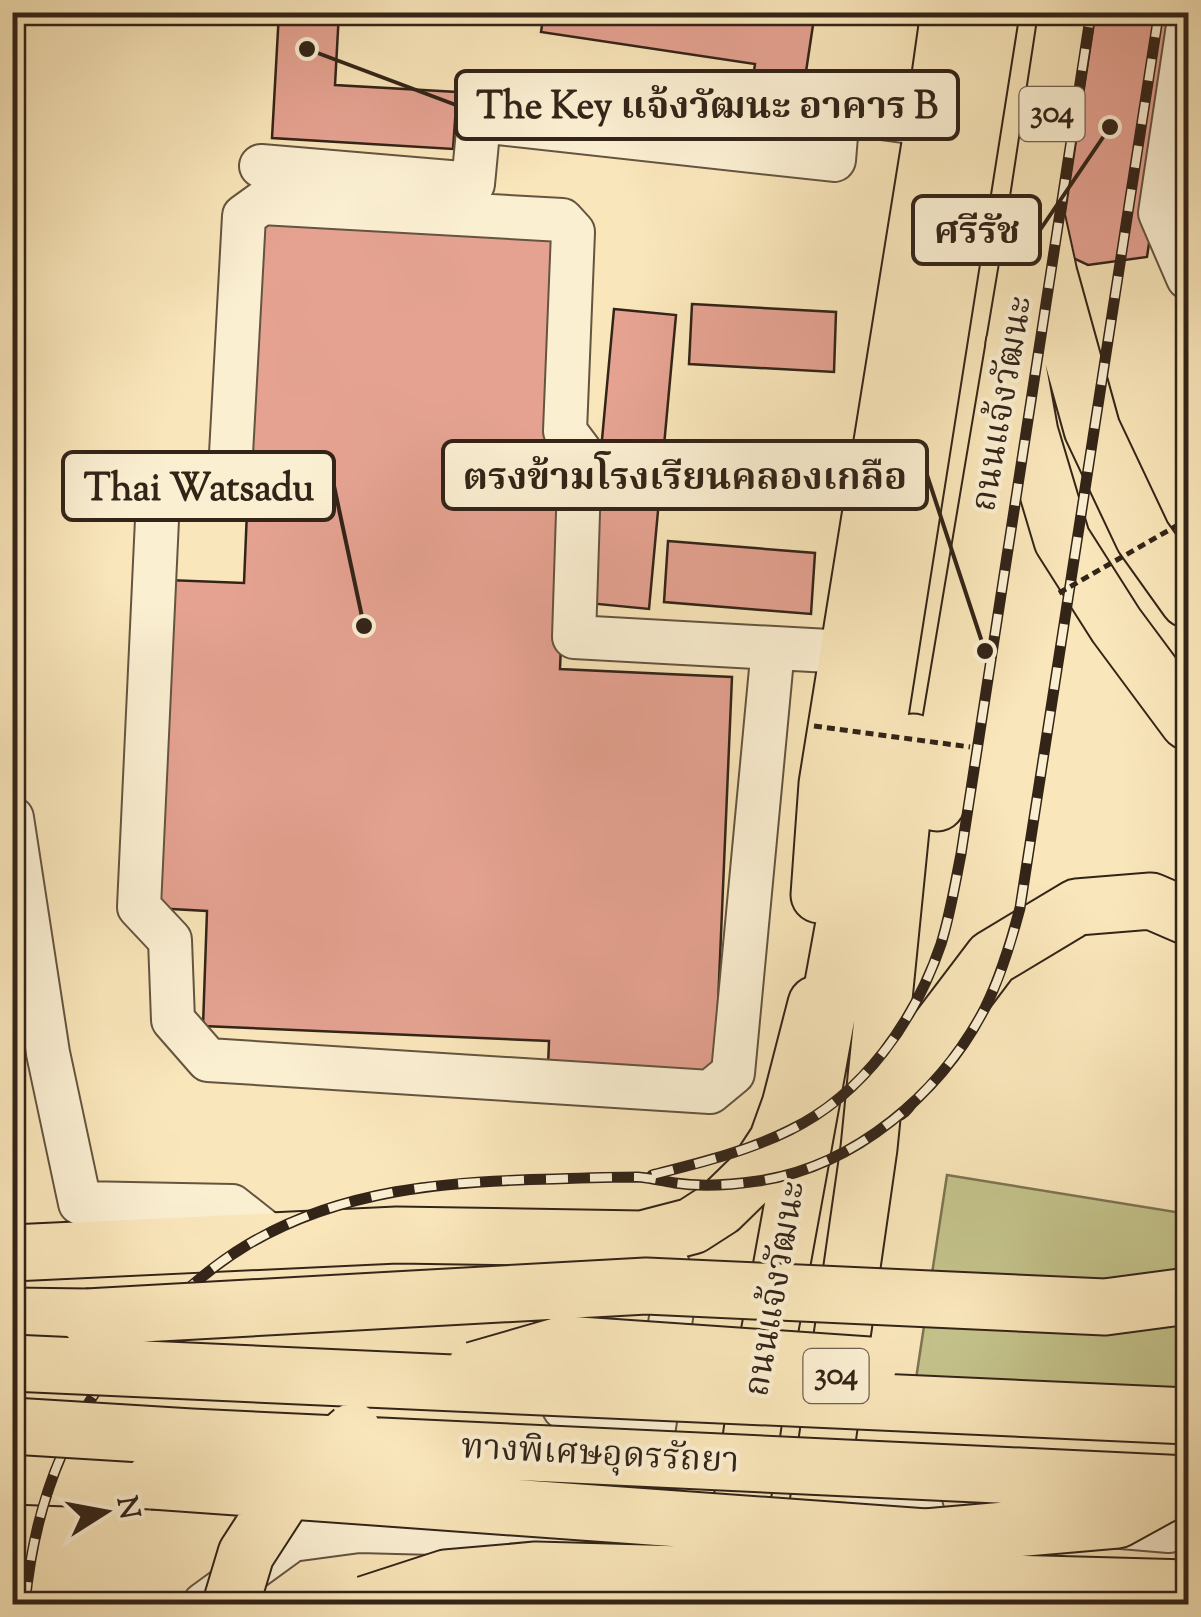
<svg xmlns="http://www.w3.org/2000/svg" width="1201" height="1617" font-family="'Sorts Mill Goudy','Noto Serif Thai',serif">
<rect width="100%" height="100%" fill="#f9e6ba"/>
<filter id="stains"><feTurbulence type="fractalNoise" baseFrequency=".002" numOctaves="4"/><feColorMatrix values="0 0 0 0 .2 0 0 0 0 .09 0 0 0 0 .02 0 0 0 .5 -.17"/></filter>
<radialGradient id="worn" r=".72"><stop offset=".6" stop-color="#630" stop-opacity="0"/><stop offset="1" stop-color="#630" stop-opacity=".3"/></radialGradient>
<path fill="#c4c38b" stroke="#7c7452" stroke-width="2.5" d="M947 1175 1188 1214V1371L1179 1434 914 1392Z"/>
<path fill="#e5a291" stroke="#332418" stroke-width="2.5" d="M279 12H339L335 85 457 92 453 149 272 138Z
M544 12H728L813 25 796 138 745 131 755 64 541 32Z
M1073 12H1183L1147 257 1088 265 1037 241Z
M259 223 554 236 545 451 569 452 560 669 732 677 715 1075 548 1067 549 1041 203 1026 207 911 154 908 168 580 244 583Z
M692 304 836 312 834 372 689 364Z
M614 309 676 315 649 609 587 603Z
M668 541 815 553 811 614 664 602Z"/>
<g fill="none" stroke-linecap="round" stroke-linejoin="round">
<g stroke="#645440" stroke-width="46">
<path id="minor" d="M1188 26 1160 213 1188 278
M261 166 473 184 479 121 834 160 838 112 933 125
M773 648 733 1073 710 1092 208 1060 173 1020 170 940 139 907 158 498 230 472 244 216 262 203 562 220 573 232 565 431 580 451 574 637 847 652
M12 818 48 1053 80 1203 232 1206 275 1240
M645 1485 672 1311 673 1278 666 1260
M819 1495 871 1506 922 1510
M1098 1525 1169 1531
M204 1604 292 1540 359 1531 553 1536 614 1521 631 1484V1455L611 1424 564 1408
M580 1604 594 1593 625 1554"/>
</g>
<g stroke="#332418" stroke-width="59">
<path id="major" d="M937 803 1036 215 1067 12
M819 895 827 784 933 125 949 12
M808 1574 869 1148 904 799 913 742
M727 1604 755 1411 867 797 991 12"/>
</g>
<g stroke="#332418" stroke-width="59">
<path id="highway" d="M1036 215 1049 274 1092 429 1143 537 1188 600
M1014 344 1030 433 1062 540 1116 625 1188 722
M889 1094 992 958 1077 907 1151 901 1188 917
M12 1253 397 1235 642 1239 692 1226 720 1208 756 1173 777 1141 790 1105 816 1004
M12 1316 87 1317
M12 1476 153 1481"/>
</g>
<use href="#minor" stroke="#fbefd2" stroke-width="42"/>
<use href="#major" stroke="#f9e6ba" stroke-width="55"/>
<use href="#highway" stroke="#f9e6ba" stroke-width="55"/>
<g stroke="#332418" stroke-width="11">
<path id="rail" d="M652 1175C699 1163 746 1152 790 1130 864 1094 915 1020 941 944 950 915 955 884 961 854L1091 12
M25 1604C35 1497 72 1405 148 1327 178 1296 210 1267 247 1245 341 1189 448 1181 554 1179 582 1178 610 1177 638 1177 650 1178 663 1181 675 1183 702 1187 731 1185 758 1181 855 1167 941 1093 985 1008 1001 976 1011 942 1020 908L1159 12"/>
</g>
<use href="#rail" stroke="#fbefd2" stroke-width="8" stroke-dasharray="22" stroke-linecap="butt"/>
<g stroke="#332418" stroke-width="59" stroke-linecap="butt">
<path id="highway-bridge" d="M87 1317 646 1286 1105 1307 1188 1296
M12 1363 1188 1416
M474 1370 564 1344 869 1365
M12 1426 191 1437 1188 1484
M153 1481 926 1537 1117 1520 1181 1485
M231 1604 246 1554 290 1486 353 1431
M366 1604 446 1578 536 1570 1188 1588"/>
</g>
<path stroke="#332418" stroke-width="5" stroke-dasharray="8 5" stroke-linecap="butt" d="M1059 593 1178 525
M814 726 970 747"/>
<use href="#highway-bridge" stroke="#f9e6ba" stroke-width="55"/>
</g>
<g text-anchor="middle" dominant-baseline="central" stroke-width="8" stroke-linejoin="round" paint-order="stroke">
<g fill="#fbefd2" stroke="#6f6150" stroke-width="2.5">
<rect x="1019.5" y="87" width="65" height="54" rx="8"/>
<rect x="803.5" y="1349" width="65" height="54" rx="8"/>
</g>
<g font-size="32" font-weight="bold" fill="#332418">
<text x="1052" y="114">304</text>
<text x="836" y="1376">304</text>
</g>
<g font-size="35" fill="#332418" stroke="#fbefd2">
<text transform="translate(1004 404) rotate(-80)">ถนนแจ้งวัฒนะ</text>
<text transform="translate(777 1289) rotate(-80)">ถนนแจ้งวัฒนะ</text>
<text transform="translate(600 1456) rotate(3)">ทางพิเศษอุดรรัถยา</text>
</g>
</g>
<path fill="none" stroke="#332418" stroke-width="4" d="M307 49L456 105M1110 127L1040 230M985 651L927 475M364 626L334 486"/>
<g fill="#332418" stroke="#fbefd2" stroke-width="4">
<circle cx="307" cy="49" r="10"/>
<circle cx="1110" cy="127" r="10"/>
<circle cx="985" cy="651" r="10"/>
<circle cx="364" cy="626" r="10"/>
</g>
<g fill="#fbefd2" stroke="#332418" stroke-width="4">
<rect x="456" y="71" width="502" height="68" rx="10"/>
<rect x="913" y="196" width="127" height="68" rx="10"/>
<rect x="443" y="441" width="484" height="68" rx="10"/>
<rect x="63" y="452" width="271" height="68" rx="10"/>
</g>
<g font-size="38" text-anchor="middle" font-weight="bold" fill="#332418">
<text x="707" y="118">The Key แจ้งวัฒนะ อาคาร B</text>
<text x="977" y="243">ศรีรัช</text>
<text x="685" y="489">ตรงข้ามโรงเรียนคลองเกลือ</text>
<text x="199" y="500">Thai Watsadu</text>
</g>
<rect width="1201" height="1617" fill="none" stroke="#f9e6ba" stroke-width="50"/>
<rect x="15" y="15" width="1171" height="1587" fill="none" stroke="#332418" stroke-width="5"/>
<rect x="25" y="25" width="1151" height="1567" fill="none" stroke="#332418" stroke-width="2.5"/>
<g transform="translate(105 1512) rotate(79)" stroke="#fbefd2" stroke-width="8" paint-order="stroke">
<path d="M0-8L18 38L0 25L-18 38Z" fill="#332418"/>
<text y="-15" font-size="28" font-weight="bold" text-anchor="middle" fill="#332418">N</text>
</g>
<rect width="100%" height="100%" filter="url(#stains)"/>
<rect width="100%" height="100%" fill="url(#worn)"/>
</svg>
